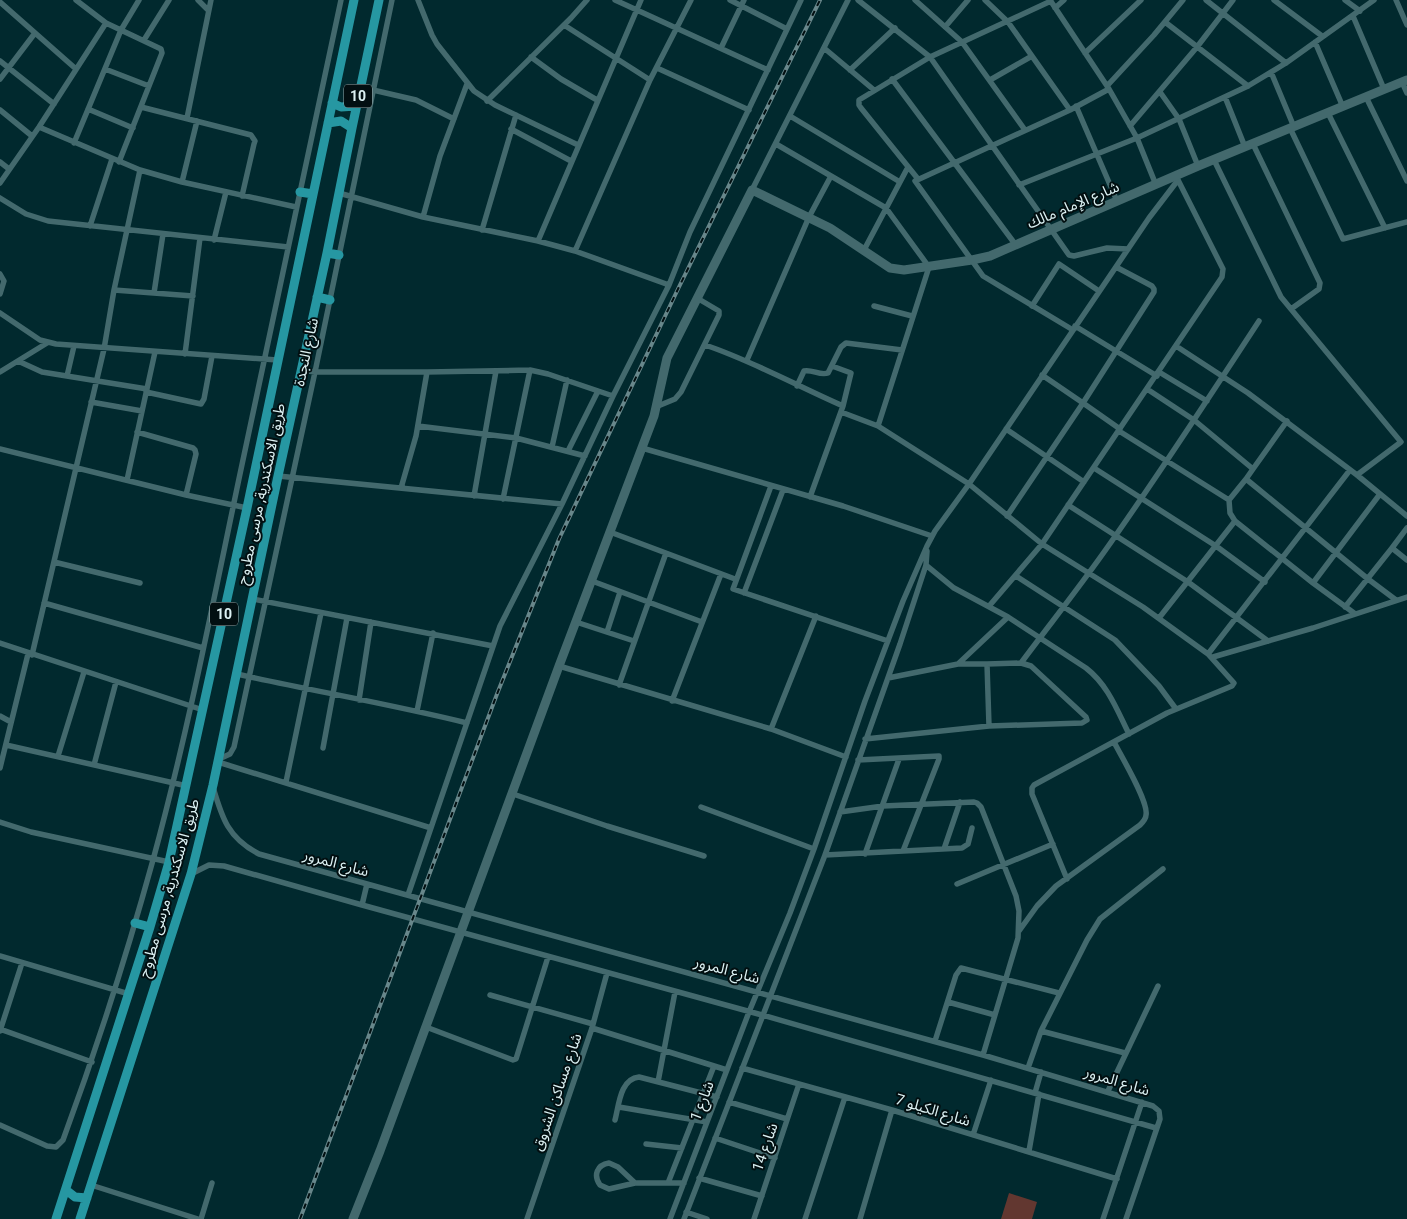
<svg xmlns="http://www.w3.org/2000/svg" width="1407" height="1219" font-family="Roboto,'Noto Sans Arabic',sans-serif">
<rect width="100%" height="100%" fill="#01292e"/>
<path fill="#623730" d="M1009 1193 1037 1202 1032 1219H1001Z"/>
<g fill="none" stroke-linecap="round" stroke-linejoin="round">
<path stroke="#43696d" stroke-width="5.5" d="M76 0 106 23 161 49 162 53 119 162
M198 0 208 10
M418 0 432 35 437 44 474 91 495 105 578 145
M615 0 768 70
M730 0 787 29
M858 0 930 57 1069 255 1074 256 1107 248 1128 249
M915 0 962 42 1025 130
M985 0 1008 22 1070 110
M1050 0 1109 89 1137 138 1156 185
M1206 0 1286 63
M1274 0 1322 36
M1345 0 1360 11
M1396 0 1407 25
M0 2 76 69
M1055 8 1064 0
M1353 16 1384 89
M1165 22 1248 86
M564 25 650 80
M945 27 968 0
M144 40 169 0
M1315 42 1343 107
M721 48 744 0
M824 48 874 90
M1085 53 1141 0
M531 57 561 79 597 100
M0 61 54 104
M657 68 749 110
M105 69 149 86
M850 70 895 28
M1271 72 1294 127
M0 79 35 33
M892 79 1015 244
M990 80 1032 56
M1402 82 1407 93
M1107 86 1154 35 1183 0
M360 87 416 100 454 119
M1160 92 1179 119 1198 166
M1225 97 1245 147
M1366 97 1407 181
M487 101 571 18 587 0
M1076 106 1117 201
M141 107 251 135 255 141 254 144 242 196
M88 109 133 128
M0 110 32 136
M1328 113 1385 228
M790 116 900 182
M187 118 211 0
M1130 126 1197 47 1233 0
M39 127 140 170 182 182 296 207
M1290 128 1343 239 1407 222
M511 129 571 161
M74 143 121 30 139 0
M776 144 886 208 929 267 878 426 969 484 1042 544 1143 607 1208 654 1234 683 1232 686 1167 713 1034 785 1032 788V794L1067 879
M1253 144 1320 283 1319 289 1291 309
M1214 160 1281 297 1401 442 1357 475
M0 162 9 169
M918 179 861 108 859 105V100L930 57 1051 1
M182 182 197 121
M0 183 39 127 106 23
M1019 185 1137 138 1248 86 1286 63 1374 0
M752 190 848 0
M339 193 423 217 538 241 575 251 669 285
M0 198 26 214 48 221 288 247
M423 217 440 156 467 84
M90 226 112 159
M482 230 516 115
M214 240 226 192
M538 241 641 0
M864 250 908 167
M575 251 650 80 691 0
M0 274 4 281 0 294
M114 290 193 296
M154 293 163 234
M874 306 912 316
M1032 306 1059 264 1099 291
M0 313 40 340 56 344 277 360
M1075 326 1157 376
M1073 330 983 276 915 181 1070 110 1109 89
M705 345C753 361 797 386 843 406L810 497
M1176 346 1248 393 1357 475 1407 516
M185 354 200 238
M747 360 809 217 831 176
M18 361 42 372 147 389
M832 366 851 373 843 406
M301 370 315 372H427L530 370 548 374 613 396
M0 372 47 343
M1159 372 1207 401
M1042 375 1083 403 1154 292V289L1152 286 1116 267
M67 376 74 346
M797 386 804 371C812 369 820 376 828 373L841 347 846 343 902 350
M1147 389 1194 420 1253 469 1246 479 1368 579 1396 600
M146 392 201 404 204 399 212 356
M91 402 142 411
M658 406 675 399 681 392 719 315V311L697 298
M841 412 878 426
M418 426 516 438 585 456
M1006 429 1084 482
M1119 431 1229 500
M137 432 193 448 195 450 196 454 186 495
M552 447 567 380
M642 448 843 506 932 536
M0 449 186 495 247 508
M568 451 598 391
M1094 468 1216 546 1265 582
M1253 469 1287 421
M278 476 562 504
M1246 479 1229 500 1230 513 1235 521 1313 583 1354 613
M127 480 155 352
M771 486 733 589 888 641
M401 488 416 436 427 372
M474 496 496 371
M503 499 530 370
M1068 505 1188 582 1268 641
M1007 516 1083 403 1120 429
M610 532 735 579
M1392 548 1407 528
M54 562 140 583
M926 565 954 588 1008 617
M1016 576 1115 640 1159 686 1176 709
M592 581 702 622
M1313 583 1380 494
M744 593 783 490
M253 599 493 646
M44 603 203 648
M990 605 1042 544 1222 277 1223 269 1177 178
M1345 607 1392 548 1407 560
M1159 618 1235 521
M576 622 634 641
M607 632 620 592
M0 643 203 710
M1208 654 1350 470
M32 655 104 349 114 290 140 170
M1213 657 1313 628 1407 597
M1021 663C1053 620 1086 579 1116 535 1165 465 1212 393 1259 321
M958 664H987
M559 666 771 729 846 757
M237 674C313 691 390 704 467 723
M888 678 958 664 1008 617 1086 668C1108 685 1117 710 1129 734
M619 685 666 553
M359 700 371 622
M672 701 721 574
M417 711 433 633
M0 716 11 722
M771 729 816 616
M865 739 989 726 1082 723 1087 720 1086 717 1031 666 1021 663 987 664 989 726
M6 745 187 786
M323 748 347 618
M58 756 84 672
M219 759 230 754 234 747 315 372 392 0
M858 760 939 756V759L903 851
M218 762 431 828
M94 765 116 682
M0 768 28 654
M286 782 321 613
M213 787C222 818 228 838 259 854L983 1055 1153 1106 1159 1111 1160 1119 1126 1219
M513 794 607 826 704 856
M701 807 814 849
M840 812 883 806 974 802 977 803 981 807 1016 896 1019 911 1018 938 983 1055
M0 822 31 832 169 862
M944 849 960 802
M865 854 899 759
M825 855 962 848 968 844 972 828
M191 874 209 865 224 866 362 905 762 1015 1156 1128
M957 884 1053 844
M408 895 500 626 562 504 613 396 669 285 690 232 801 0
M362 905 367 884
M1019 931 1037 906 1056 886 1140 825C1143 822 1146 819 1146 815 1149 802 1121 756 1114 742
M0 956 129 994
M490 995 593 1024
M948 1002 995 1015
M426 1027 513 1060 516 1059 548 957
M592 1028 727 1070
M0 1029 92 1062
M0 1031 22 963
M1041 1031 1087 940 1100 919 1163 869
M935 1041 956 975 961 968 1059 993
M742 1068 892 1110 1117 1179
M1028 1068 1041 1031 1125 1053
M658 1082 675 992
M1108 1091 1158 986
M1035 1093 1041 1072
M729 1102 787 1119
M619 1107 707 1122
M615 1120C619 1105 620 1079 639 1077L717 1097
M0 1125 47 1146 56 1147 63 1140C97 1048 127 954 153 860 188 732 213 602 240 474 273 316 307 158 341 0
M973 1135 991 1080
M715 1138 775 1158
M646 1144 682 1148
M1029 1151 1039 1094
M609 1163 618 1167 635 1183 609 1189 600 1185C593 1175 597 1165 609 1163Z
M699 1178 762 1196
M635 1183H684
M668 1183 714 1066
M91 1185 198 1219
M686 1212 707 1219
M201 1219 212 1183
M527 1219 592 1028 607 973
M670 1219 749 1012 790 913 814 849 865 701 903 601 927 546 935 531 969 484 1149 218 1178 180
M684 1219 825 855 900 644 926 565 927 551
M754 1219 799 1084
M805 1219 845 1097
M860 1219 892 1110
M1103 1219 1142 1102"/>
<path stroke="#43696d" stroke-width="9" d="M353 1219 380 1151 559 666 654 416 667 358 752 190 830 228 890 268 904 270 972 260 990 256 1198 166 1407 80"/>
<path stroke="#2697a2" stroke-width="9" d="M332 103 341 107 356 106
M328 123 341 121 352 128
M300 192 313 194
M327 253 339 255
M317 297 330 300
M135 923 150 927
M66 1190 75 1197 87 1198
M56 1219 150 927 169 862 247 508 354 0
M80 1219 191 874 213 785 278 476 327 253 352 128 379 0"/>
<g stroke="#68878b" stroke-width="4">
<path id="rail" d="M300 1219 497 694 559 539 678 289 820 0"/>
</g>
<use href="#rail" stroke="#020f11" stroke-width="2" stroke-dasharray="5.5" stroke-linecap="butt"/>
</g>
<g text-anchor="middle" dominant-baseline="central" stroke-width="4" stroke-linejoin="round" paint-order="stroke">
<g fill="#020f11" stroke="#9badaf" stroke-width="1">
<rect x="344" y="84.5" width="28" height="23" rx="4"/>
<rect x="210" y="602.5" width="28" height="23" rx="4"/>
</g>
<g font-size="14" font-weight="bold" fill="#dcf1f3">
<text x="358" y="96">10</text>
<text x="224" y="614">10</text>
</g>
<g font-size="15" fill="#dcf1f3" stroke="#020f11">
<text transform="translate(1073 205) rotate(-23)">شارع الإمام مالك</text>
<text transform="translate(306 352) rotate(-78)">شارع النجدة</text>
<text transform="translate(261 494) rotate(-78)">طريق الاسكندرية, مرسى مطروح</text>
<text transform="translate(336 863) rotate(15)">شارع المرور</text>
<text transform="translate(169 888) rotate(-74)">طريق الاسكندرية, مرسى مطروح</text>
<text transform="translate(727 970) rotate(15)">شارع المرور</text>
<text transform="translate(1117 1081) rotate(17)">شارع المرور</text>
<text transform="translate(557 1092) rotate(-71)">شارع مساكن الشروق</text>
<text transform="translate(702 1101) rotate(-69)">شارع 1</text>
<text transform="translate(933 1110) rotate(17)">شارع الكيلو 7</text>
<text transform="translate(765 1147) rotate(-71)">شارع 14</text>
</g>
</g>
</svg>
